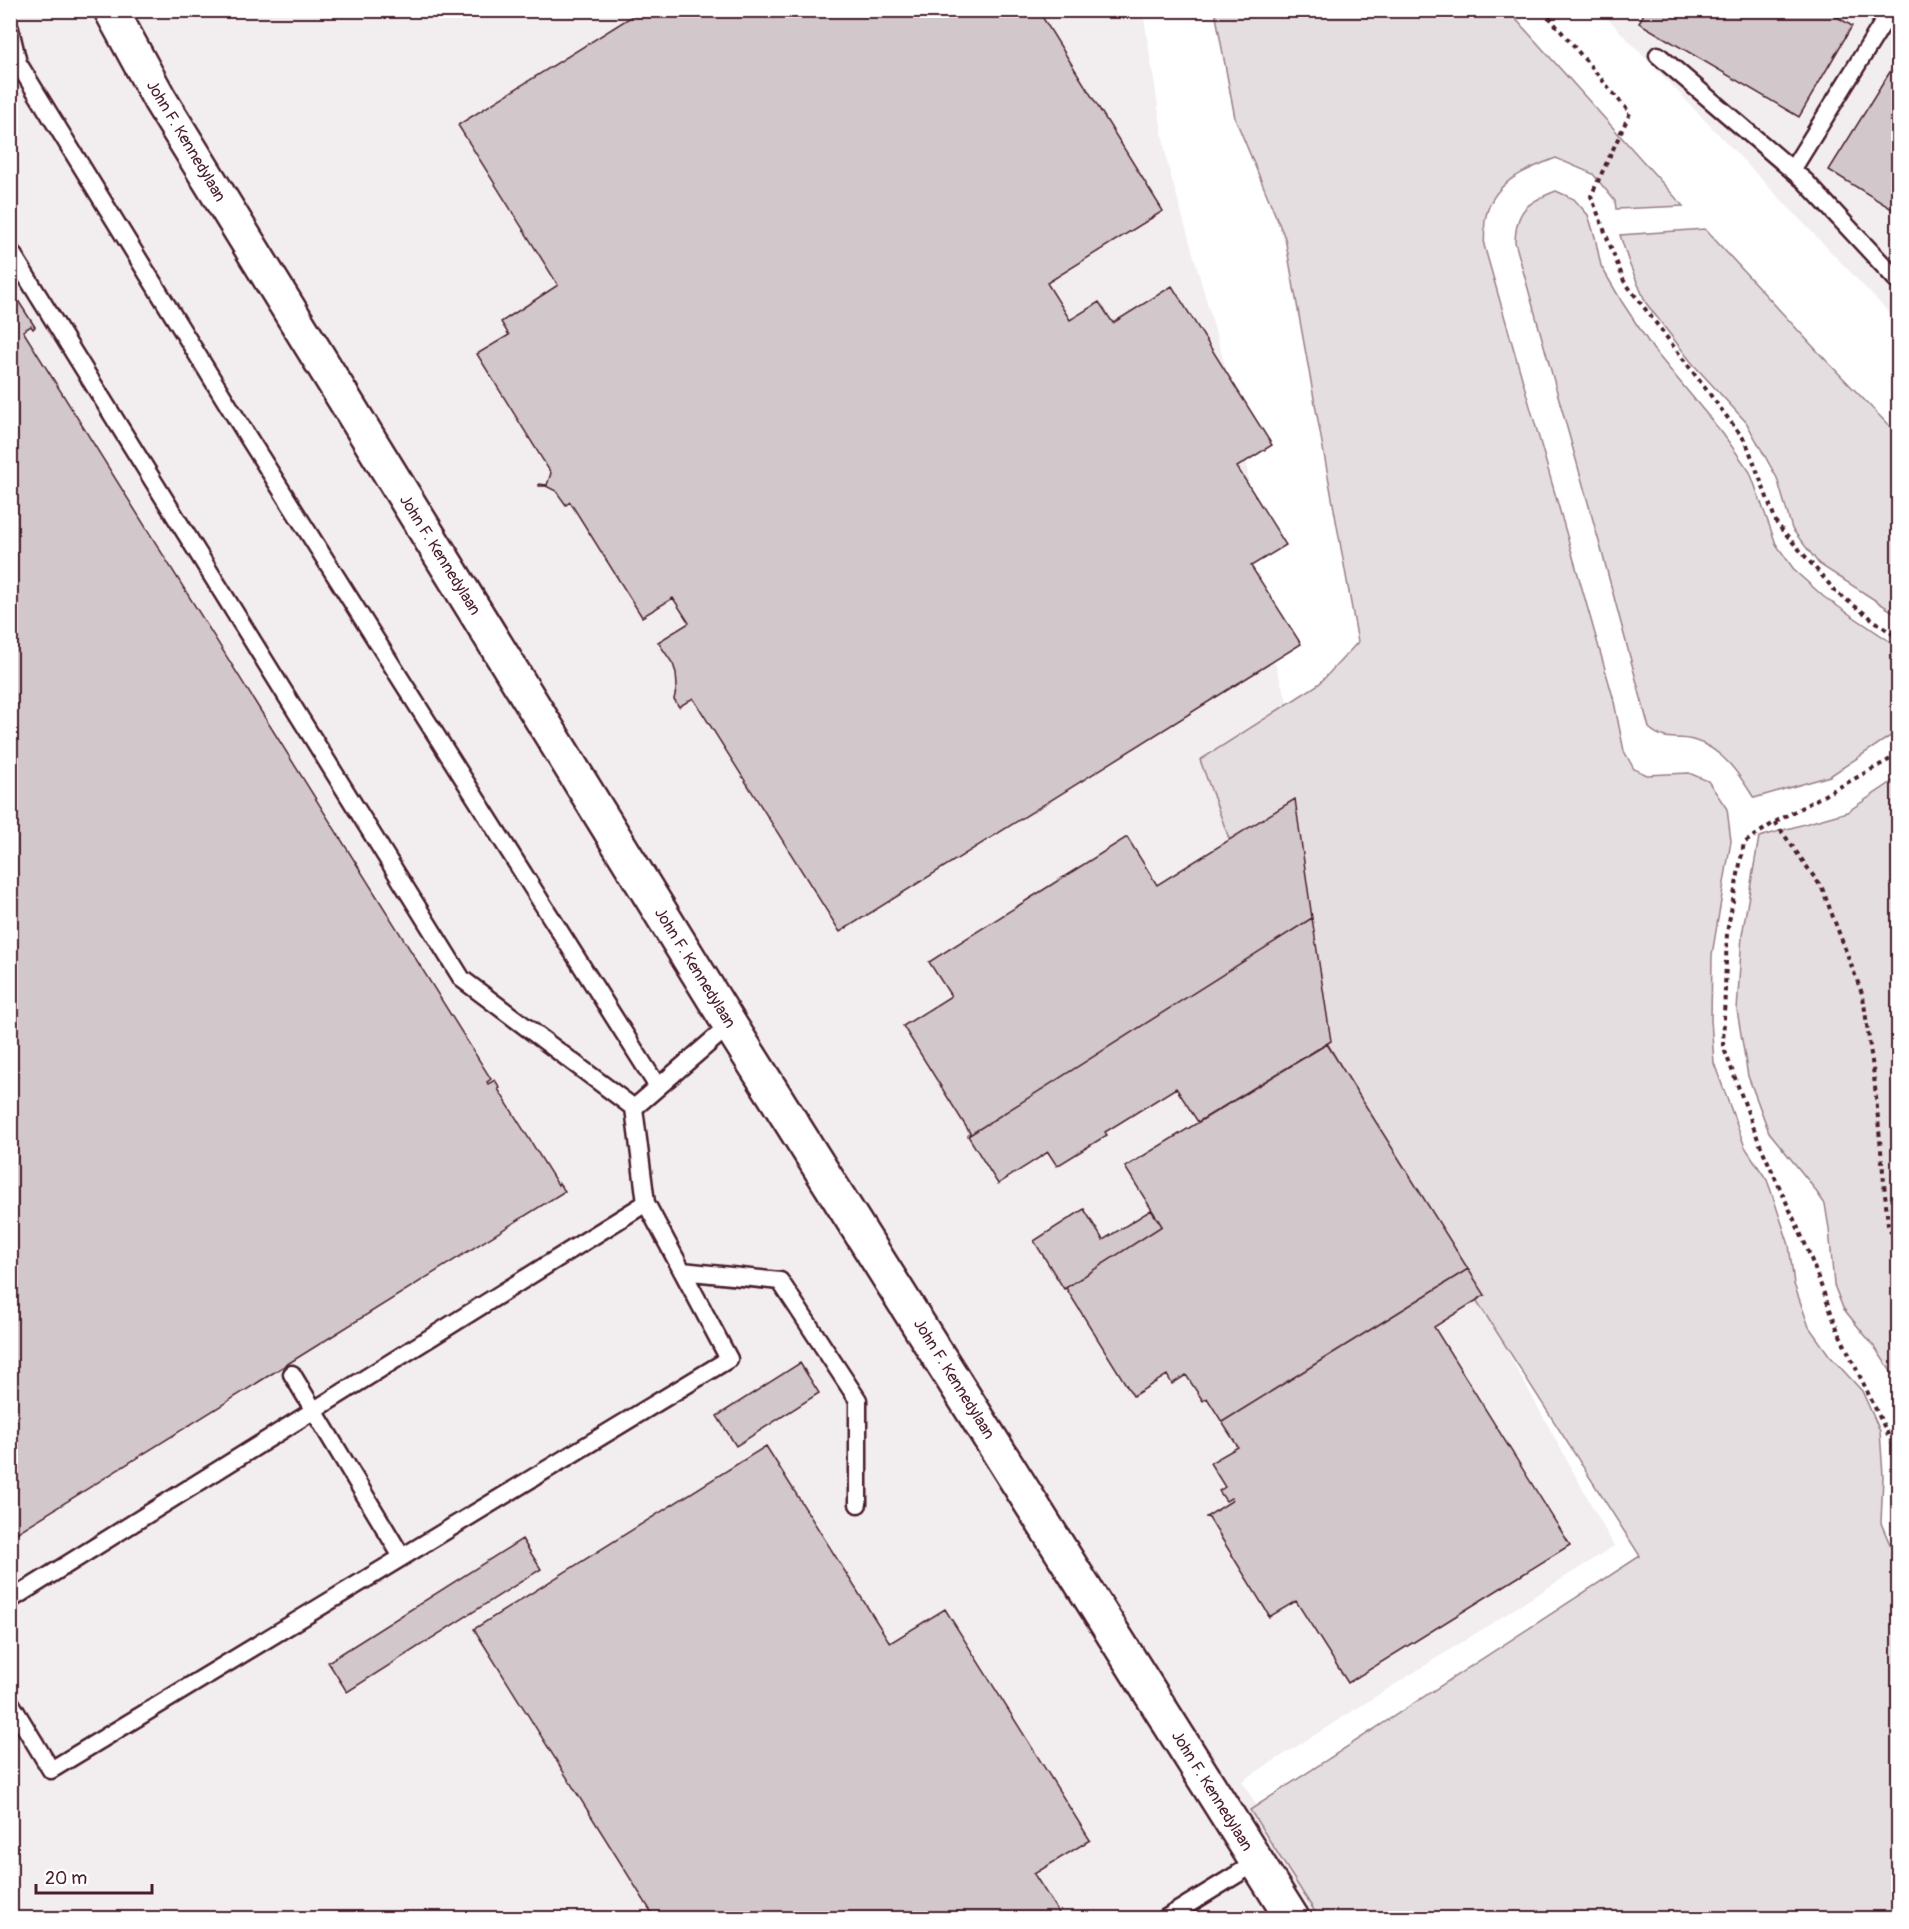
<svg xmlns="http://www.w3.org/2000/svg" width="1909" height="1929" font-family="Pangolin,sans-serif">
<rect width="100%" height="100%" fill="#fff"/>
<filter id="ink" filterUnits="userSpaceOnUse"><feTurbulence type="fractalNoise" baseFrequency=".0167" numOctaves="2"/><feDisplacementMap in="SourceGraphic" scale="12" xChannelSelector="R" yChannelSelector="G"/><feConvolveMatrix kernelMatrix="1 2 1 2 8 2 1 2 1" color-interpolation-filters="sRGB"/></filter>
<g filter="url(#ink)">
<path fill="#f2eeef" d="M11 11H1143L1167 162 1246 439 1254 599 1304 753 1328 1024 1614 1546 1242 1781 1323 1918H11Z
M1599 11H1898V322L1608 19Z"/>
<path fill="#e5dee0" stroke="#987e86" stroke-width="1.5" d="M1494 10 1513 16 1683 206 1616 209 1615 201 1593 174 1556 158C1525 170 1491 182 1485 221 1484 228 1485 237 1484 245L1613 697 1624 751 1634 769 1647 775 1689 773 1708 781 1727 809 1731 841 1712 955 1711 1020 1714 1063 1745 1147 1767 1180 1771 1191 1789 1245 1794 1284 1809 1327 1829 1355 1862 1391 1880 1431 1883 1476 1881 1523 1895 1556 1898 1560V1918H1319L1250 1810 1640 1556 1468 1287 1264 933 1200 760 1319 684 1358 642 1285 238 1235 118 1215 11Z
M1556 191 1574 199 1588 215 1595 237 1601 266 1622 302 1653 349 1723 434 1750 472 1776 544 1795 571 1824 597 1898 647V731L1830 776 1754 798C1739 774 1722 748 1693 740 1674 735 1666 743 1649 728L1603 556 1515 242C1516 209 1528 202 1556 191Z
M1705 229 1819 353 1898 435V615L1819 564 1792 529 1777 478 1746 422 1692 363 1646 303 1629 263 1620 235Z
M1898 778V1382L1876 1349 1843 1308 1834 1285 1829 1229 1825 1204 1808 1180 1769 1132 1748 1076 1737 1010 1742 935 1759 837 1847 812Z"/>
<path fill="#d2c7cb" stroke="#4a1f2b" stroke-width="1.5" d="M642 10H1038L1163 211 1047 283 1070 320 1099 302 1113 323 1172 286 1272 445 1237 467 1286 545 1251 566 1301 644 840 932 693 698 679 707 674 699 677 686 676 673 673 664 658 642 689 623 673 598 642 617 570 502 566 505 556 491 546 486H539V484L547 485 551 473 477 354 509 335 501 322 558 285 458 125Z
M1646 10H1826L1852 26 1799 117 1639 23Z
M1898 59V213L1829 170Z
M10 288 35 327 33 329 31 326 23 331 491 1079 487 1082 488 1084 495 1080 500 1088 498 1089 558 1185 559 1183 565 1191 10 1537Z
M1295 799 1312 918 968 1136 970 1133 903 1026 951 996 929 962 1127 837 1157 885Z
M1312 918 1331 1041 1198 1122 1176 1088 1105 1132 1107 1135 1057 1166 1048 1152 998 1184 968 1136Z
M1327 1044 1468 1269 1222 1422 1207 1398 1203 1401 1186 1375 1172 1384 1167 1375 1133 1396 1066 1288 1064 1289 1162 1226 1125 1167Z
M1084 1209 1103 1240 1151 1210 1162 1226 1064 1289 1034 1241Z
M1468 1269 1485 1295 1434 1327 1570 1545 1348 1683 1296 1601 1269 1617 1268 1615H1269L1209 1518 1206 1517 1233 1500 1231 1498 1226 1501 1219 1491 1225 1487 1210 1463 1238 1447 1222 1422Z
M800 1363 819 1393 736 1446 717 1416Z
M766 1446 890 1643 945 1609 1090 1840 1034 1874 1062 1918H655L474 1629Z
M522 1539 541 1569 347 1692 328 1662Z"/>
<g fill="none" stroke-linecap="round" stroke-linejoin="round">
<g stroke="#4a1f2b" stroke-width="21">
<path id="service" d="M10 29 18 63 246 434 658 1087
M1658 55 1805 181 1898 281
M1792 170 1891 10
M10 250 462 979 634 1108
M682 1271 780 1281 858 1400V1504
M292 1374 402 1557
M10 1600 646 1203 634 1108 730 1025
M10 1702 51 1770 729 1359 646 1203
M1166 1918 1257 1862"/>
</g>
<g stroke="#4a1f2b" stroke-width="38">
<path id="minor" d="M111 10 160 100 730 1025 1292 1918"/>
</g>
<path stroke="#4a1f2b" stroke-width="4" stroke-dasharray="4.5 4.5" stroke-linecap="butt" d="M1543 10 1630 113 1591 196 1624 281 1746 442 1777 524 1837 593 1898 638
M1898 755 1775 822 1744 843 1727 932 1723 1046 1759 1142 1807 1248 1838 1331 1895 1449 1898 1484
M1775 822 1822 888 1863 996 1874 1076 1888 1225 1898 1247"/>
<use href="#service" stroke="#fff" stroke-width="16"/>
<use href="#minor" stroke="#fff" stroke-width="33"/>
</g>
</g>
<g text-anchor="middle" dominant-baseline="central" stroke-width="4.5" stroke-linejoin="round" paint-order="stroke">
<g font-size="16" fill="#4a1f2b" stroke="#fff">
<text transform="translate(186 141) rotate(59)">John F. Kennedylaan</text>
<text transform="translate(440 555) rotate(58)">John F. Kennedylaan</text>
<text transform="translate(695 968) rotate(58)">John F. Kennedylaan</text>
<text transform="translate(954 1379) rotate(58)">John F. Kennedylaan</text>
<text transform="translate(1212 1791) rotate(58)">John F. Kennedylaan</text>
</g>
</g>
<rect width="1909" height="1929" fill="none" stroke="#fff" stroke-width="36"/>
<rect x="18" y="18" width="1873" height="1893" fill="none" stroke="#4a1f2b" stroke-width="2" filter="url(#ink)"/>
<path d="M36 1884v9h116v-9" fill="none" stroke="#4a1f2b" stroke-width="3"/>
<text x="45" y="1884" font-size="18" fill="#4a1f2b" stroke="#ffffff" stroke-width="4.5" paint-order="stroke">20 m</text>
</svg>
